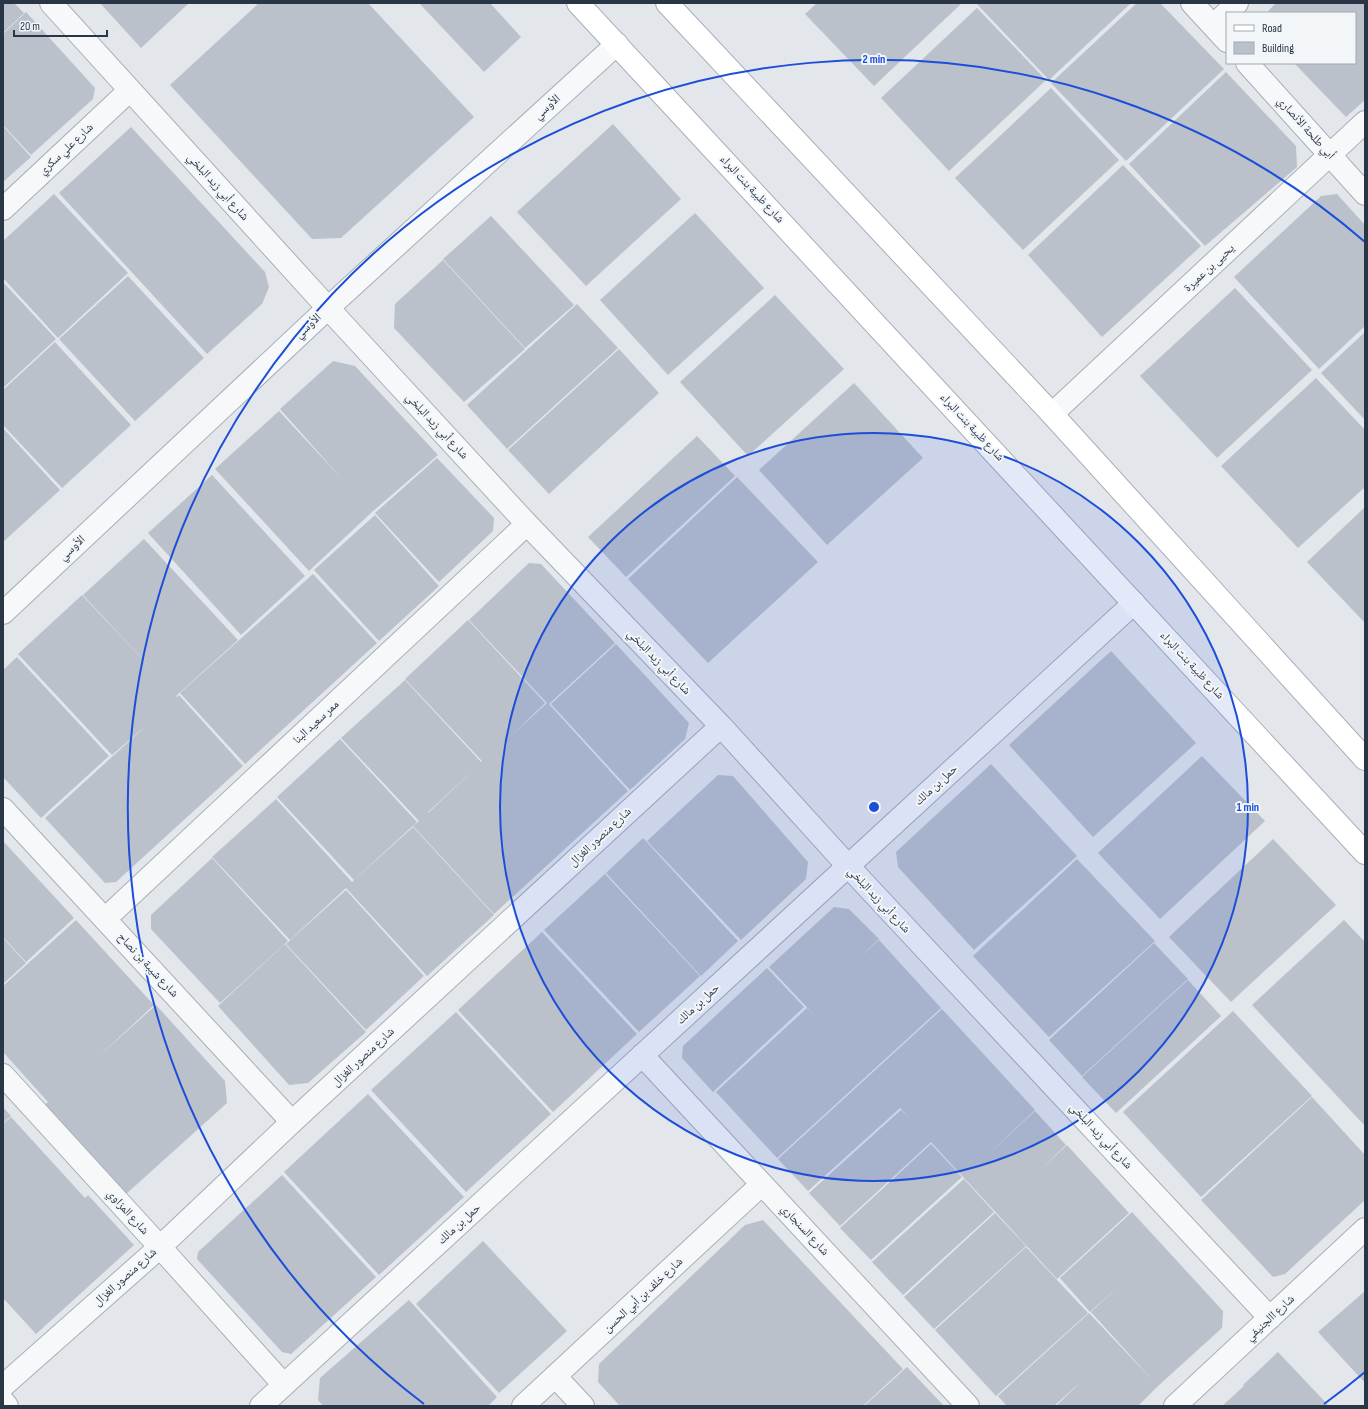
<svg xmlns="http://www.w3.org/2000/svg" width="1368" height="1409" font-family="'Sofia Sans Condensed','Noto Naskh Arabic',sans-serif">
<rect width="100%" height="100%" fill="#e3e7ec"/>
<path fill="#bac1cb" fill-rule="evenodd" d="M3 3H14L24 13 3 33Z
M100 3H189L141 48Z
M259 3H368L474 117 341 238 312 239 170 85Z
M419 3H490L521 37 484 72Z
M817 3H962L874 86 805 14Z
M976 3H1131L1049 80Z
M1137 3H1160L1224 69 1126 161 1051 83Z
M1276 3H1365V100L1346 117 1294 63H1355V13H1268L1269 10Z
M977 8 1046 80 949 171 881 98Z
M26 12 95 88 93 99 31 155 3 125V34Z
M1226 72 1296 146 1297 167 1205 246 1129 164Z
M1051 88 1119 160 1023 250 955 178Z
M613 124 681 199 586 286 517 212Z
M3 126 31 157 3 182Z
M131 127 265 272 269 287 262 304 207 354 59 193Z
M1123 165 1201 246 1102 337 1028 255Z
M54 194 128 273 58 338 3 278V241Z
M1337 194 1365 225V326L1319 369 1234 277 1321 196Z
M695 213 764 288 668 375 600 300Z
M491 216 574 305 525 348 443 259Z
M443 260 525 349 464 402 394 328 395 304Z
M128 276 204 358 135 421 59 339Z
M3 282 56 339 3 388Z
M1235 288 1312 370 1217 458 1140 376Z
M775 295 844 369 748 456 680 382Z
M577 304 618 348 507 449 467 405Z
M1365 332V420L1321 373Z
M55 342 131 425 62 488 3 425V390Z
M619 349 659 393 549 494 508 450Z
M333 361 355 366 438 455 372 512 309 571 215 469 279 411 343 480 280 409Z
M1316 378 1365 430V487L1298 548 1221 466Z
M854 383 923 458 827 545 759 470Z
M3 428 60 490 3 542Z
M697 436 735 476 626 577 588 537Z
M437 458 494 518 493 531 439 582 375 513Z
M212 475 305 576 241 635 148 533Z
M737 477 818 562 708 663 628 579Z
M1365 507V623L1307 562Z
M375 515 439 586 379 641 314 570Z
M144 539 238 640 176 696 177 697 179 695 243 766 116 882 105 883 45 818 148 724 112 755 18 654 82 595 162 680 83 595Z
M529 563 541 564 615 643 549 704 628 791 494 914 413 826 419 821 341 738 405 680 481 762 482 761 405 679 468 620 545 703 510 737 547 703 469 620ZM480 764 428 813V812Z
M313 574 377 643 245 764 180 693Z
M616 644 689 723 685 739 630 790 551 704Z
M1111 651 1196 743 1093 837 1009 745Z
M17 657 109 756 41 818 3 777V670Z
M340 739 417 822 354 880 277 797Z
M1202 756 1265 821 1160 919 1098 853Z
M991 764 1077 856 974 950 898 867 896 852Z
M718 775 733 776 808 862 806 879 741 940 647 841Z
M276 799 352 882 413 827 494 915 427 976 346 888 290 940 212 857Z
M643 838 738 941 701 976 606 873Z
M1273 839 1336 905 1231 1002 1169 937Z
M3 841 74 918 26 962 3 937Z
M212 858 288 941 220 1003 151 929V915Z
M1077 859 1155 941 1049 1037 973 956Z
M605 874 700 976 639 1032 544 930Z
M346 890 424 976 366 1030 286 944Z
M834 907 849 909 879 939 857 960 879 940 941 1008 777 1158 716 1092 807 1008 817 1018 769 967Z
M76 920 154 1005 97 1058 156 1005 225 1081 227 1103 125 1195 44 1105 48 1102 3 1052V986Z
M1344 920 1365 942V1126L1252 1005Z
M542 932 637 1034 553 1112 458 1010Z
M3 938 26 963 3 984Z
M1154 943 1188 979 1082 1076 1049 1040Z
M285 944 366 1032 308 1083 289 1085 218 1006Z
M767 968 804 1007 713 1092 682 1058 683 1046Z
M1188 980 1221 1016 1116 1113 1082 1077Z
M942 1009 1035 1110 980 1162 1035 1111 1066 1145 1039 1171 1067 1145 1129 1213 1057 1279 931 1142 840 1226 809 1193 901 1110 910 1119 892 1099 900 1108 808 1191 778 1159Z
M1233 1011 1312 1096 1201 1197 1123 1112Z
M456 1012 551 1114 466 1192 371 1090Z
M368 1094 464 1197 379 1275 284 1172Z
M1312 1097 1365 1155V1200L1285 1274 1273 1277 1201 1200Z
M3 1107 11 1116 3 1123Z
M11 1117 85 1198 88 1195 134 1245 36 1334 3 1298V1124Z
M931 1144 962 1177 871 1260 840 1228Z
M282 1175 376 1277 291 1354 282 1352 197 1259 198 1252Z
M964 1179 994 1212 903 1295 872 1262Z
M1132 1212 1223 1311 1222 1328 1158 1386 1138 1406H1056L1084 1379 1054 1406H1007L998 1396 1089 1313 1155 1383 1091 1312 1119 1286 1090 1312 1060 1278Z
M995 1213 1026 1246 934 1329 904 1297Z
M763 1220 903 1369 863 1406H620L598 1382 599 1364 745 1225Z
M483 1241 567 1331 499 1393 416 1304Z
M1026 1247 1088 1313 996 1396 935 1330Z
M1365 1291V1383L1318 1332Z
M409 1300 497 1397 488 1406H323L318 1400 320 1378Z
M1278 1352 1329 1406H1222L1244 1386 1243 1385Z
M907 1367 944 1406H864Z"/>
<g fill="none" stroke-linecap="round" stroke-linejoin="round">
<g stroke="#a7aeb7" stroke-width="24">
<path id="street" d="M51 3 328 308 527 524 721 726 848 866 1270 1318
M1192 3 1227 41
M1213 26 1237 3
M1247 63 1365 194
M3 209 130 90
M1052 414 1365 122
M3 613 328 308 617 44
M3 809 292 1122
M105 919 527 524
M642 1055 968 1406
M3 1075 160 1247 284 1385
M555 1376 583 1406
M3 1386 160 1247 292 1122 721 726
M3 1401 7 1406
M261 1406 1134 603
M523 1406 762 1184
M1175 1406 1365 1229"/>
</g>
<g stroke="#a7aeb7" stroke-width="24">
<path id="secondary" d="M578 3 1365 853
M667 3 1052 414 1365 759"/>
</g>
<use href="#street" stroke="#f6f8fa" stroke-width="22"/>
<use href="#secondary" stroke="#fff" stroke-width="22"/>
</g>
<circle cx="874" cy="807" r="374" fill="#1d4ed8" fill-opacity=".12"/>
<g fill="none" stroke="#1d4ed8" stroke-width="2">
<circle cx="874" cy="807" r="374"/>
<path d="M1365 1372A748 748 0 0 1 1324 1404M424 1404A748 748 0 1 1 1365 242"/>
</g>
<g text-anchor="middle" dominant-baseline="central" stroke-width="4" stroke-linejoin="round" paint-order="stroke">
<g font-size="12" fill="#293646" stroke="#f3f6f9">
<text transform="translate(547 107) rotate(-42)">الأوسي</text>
<text transform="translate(1306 128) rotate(48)">أبي طلحة الأنصاري</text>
<text transform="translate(66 149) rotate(-43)">شارع علي سكري</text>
<text transform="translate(218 187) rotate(48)">شارع أبي زيد البلخي</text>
<text transform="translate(752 189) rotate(47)">شارع ظبية بنت البراء</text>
<text transform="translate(1209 268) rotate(-43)">يحيى بن عميرة</text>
<text transform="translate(308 326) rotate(-43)">الأوسي</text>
<text transform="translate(437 426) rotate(47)">شارع أبي زيد البلخي</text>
<text transform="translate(972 427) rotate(47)">شارع ظبية بنت البراء</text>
<text transform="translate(72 548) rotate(-43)">الأوسي</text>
<text transform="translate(659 662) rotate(46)">شارع أبي زيد البلخي</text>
<text transform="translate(1192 665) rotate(47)">شارع ظبية بنت البراء</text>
<text transform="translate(316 722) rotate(-43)">ممر سعيد البنا</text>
<text transform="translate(936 785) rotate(-43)">حمل بن مالك</text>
<text transform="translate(600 837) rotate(-43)">شارع منصور الغزال</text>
<text transform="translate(879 900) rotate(47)">شارع أبي زيد البلخي</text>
<text transform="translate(148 965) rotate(47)">شارع شيبة بن نصاح</text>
<text transform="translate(698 1004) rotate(-43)">حمل بن مالك</text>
<text transform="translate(363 1057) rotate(-43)">شارع منصور الغزال</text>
<text transform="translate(1101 1136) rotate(47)">شارع أبي زيد البلخي</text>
<text transform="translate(128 1212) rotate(48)">شارع المزاوي</text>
<text transform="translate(459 1224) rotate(-43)">حمل بن مالك</text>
<text transform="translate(805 1230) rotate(47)">شارع السنجاري</text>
<text transform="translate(125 1277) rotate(-42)">شارع منصور الغزال</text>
<text transform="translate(643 1295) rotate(-43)">شارع خلف بن أبي الحسن</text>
<text transform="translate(1270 1318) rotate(-43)">شارع االجنيفي</text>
</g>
</g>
<circle cx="874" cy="807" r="6" fill="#1d4ed8" stroke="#f3f6f9" stroke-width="2"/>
<g font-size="12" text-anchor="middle" font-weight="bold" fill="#1d4ed8" stroke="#f3f6f9" stroke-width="4" stroke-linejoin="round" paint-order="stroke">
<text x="874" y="63">2 min</text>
<text x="1248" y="811">1 min</text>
</g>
<rect width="1368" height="1409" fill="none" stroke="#293646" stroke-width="8"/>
<rect x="1226" y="12" width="130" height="52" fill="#f3f6f9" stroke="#a2a9b1"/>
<rect x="1234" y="25" width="20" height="6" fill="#ffffff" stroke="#a2a9b1"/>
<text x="1262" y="32" font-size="12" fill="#293646">Road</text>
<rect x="1234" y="42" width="20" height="12" fill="#bac1cb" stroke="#a2a9b1"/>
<text x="1262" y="52" font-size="12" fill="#293646">Building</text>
<path d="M14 30v6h93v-6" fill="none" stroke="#293646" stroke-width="2"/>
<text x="20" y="30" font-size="12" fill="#293646" stroke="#f3f6f9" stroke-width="3" paint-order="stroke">20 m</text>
</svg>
